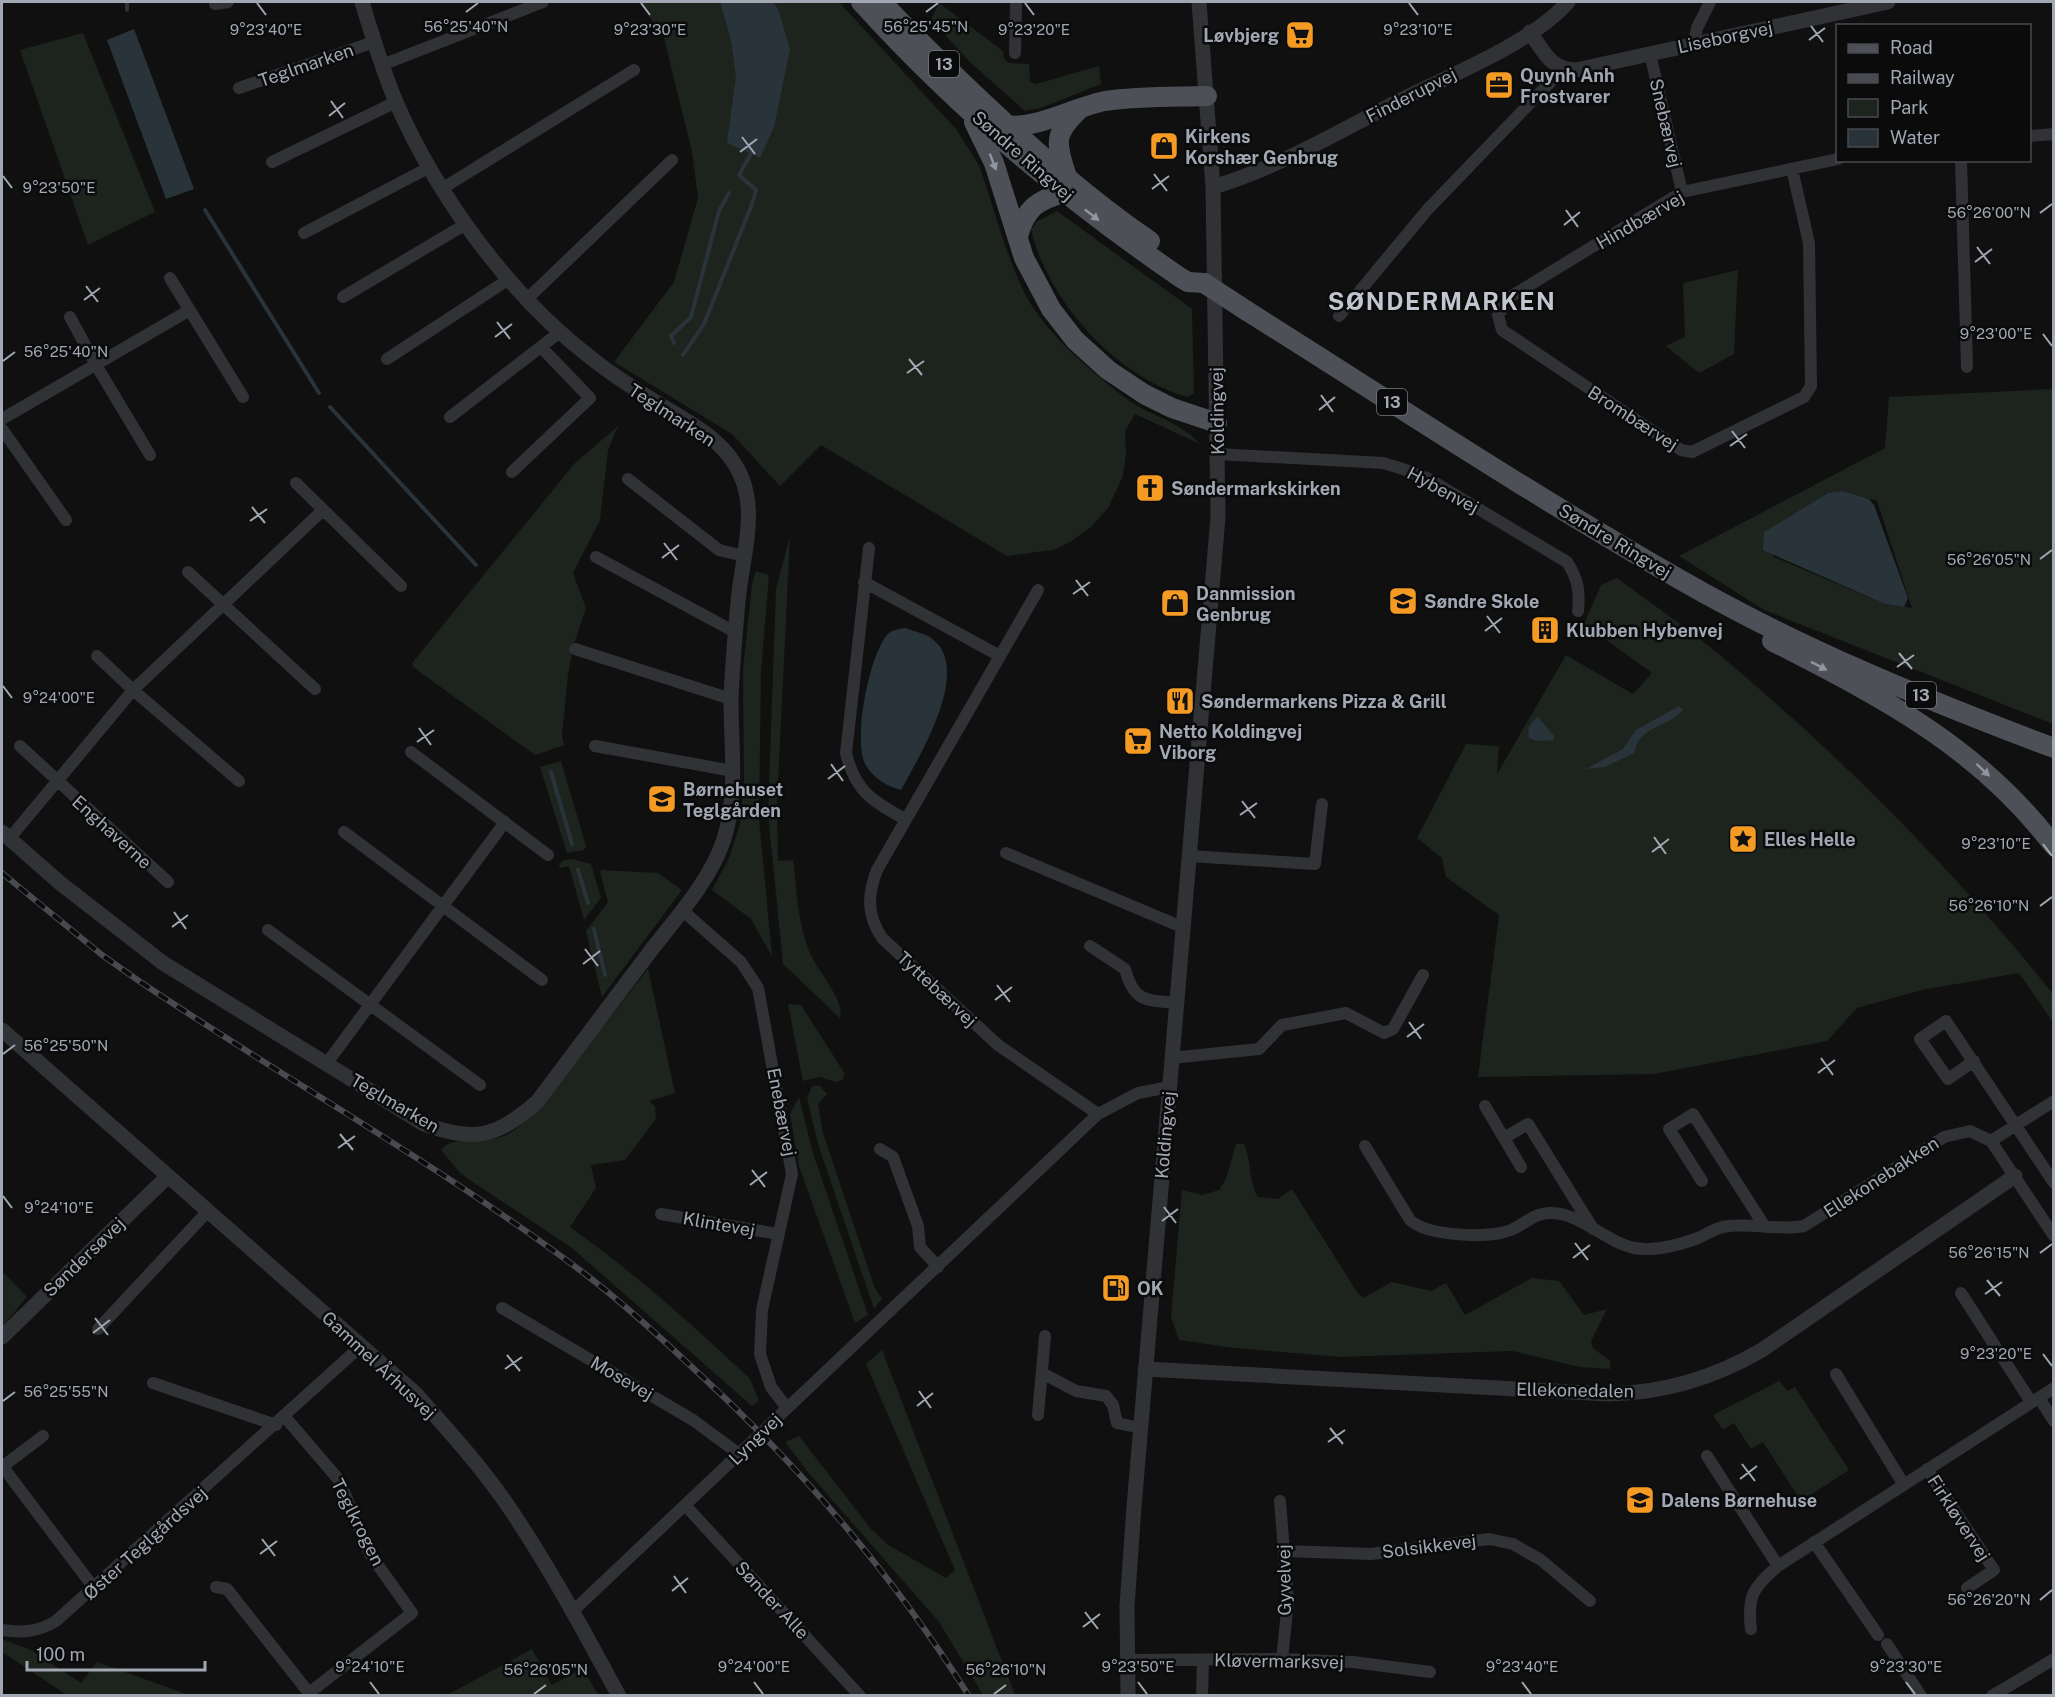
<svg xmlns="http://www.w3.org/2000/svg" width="2055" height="1697" font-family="'Public Sans',sans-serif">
<rect width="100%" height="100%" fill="#101011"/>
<path fill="#1c241d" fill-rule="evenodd" d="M640 2H839L956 129 979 165C994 207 1009 269 1032 306 1056 342 1090 370 1123 396 1146 415 1181 421 1200 444L1135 414 1125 431 1126 453 1123 476 1108 508 1091 527 1070 542 1053 550 1007 556 821 445 780 486 732 434 614 362 674 282 698 198 692 152 664 38Z
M939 3 1003 51 1004 59 1009 63 1029 64 1030 82 1036 84 1099 66 1101 84 1041 108 1025 111 971 63 931 20Z
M83 33 155 212 88 245 20 50Z
M1057 211 1192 309 1194 393 1188 397C1116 377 1049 302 1031 230L1036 222Z
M1738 270 1734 354 1699 373 1666 346 1685 337 1683 283Z
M2053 389V724L1764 610 1679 556 1885 448 1889 397ZM1843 491 1877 501 1912 608 1885 604 1774 557 1764 532 1828 493Z
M618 426 608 450 600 520 573 573 586 608 573 647 568 675 562 735 564 745 535 755 413 667 412 663 575 463Z
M790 536 777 803 778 861 793 860C797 891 798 929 812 957 819 972 845 1001 840 1018L783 964 768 814 776 589Z
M756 571 769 575 761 671 759 819 772 956 751 919 712 890 729 858 740 824 744 782 743 670 752 584Z
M1617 578C1652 604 1689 629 1722 657 1843 758 1956 872 2053 994V1022L2019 973 1922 990 1857 1008 1827 1041 1654 1074 1478 1077 1499 915 1446 877 1442 858 1417 838 1466 744 1499 746 1497 774 1566 655 1633 694 1652 673 1584 624 1601 585Z
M561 761 586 846 584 850 567 853 540 767Z
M573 859 591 864 601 898 584 920 569 866 560 868 559 865 564 860Z
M602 870 658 873 682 890 602 997 586 931 608 902 600 872Z
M648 969 675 1093 650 1101 655 1107 656 1119 625 1160 591 1165 596 1188 570 1227C632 1271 688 1321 744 1373L750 1379 759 1401 752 1406 572 1248 461 1174 441 1150C458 1131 490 1149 513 1131 538 1113 555 1088 574 1063 599 1032 623 1001 648 969Z
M788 1004 801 1005 845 1074 842 1080 837 1082 819 1077 803 1081Z
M812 1086H820L827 1094 818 1104 823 1133 874 1286 882 1299 874 1309 818 1144 807 1098Z
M799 1097 812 1150 868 1315 855 1323 799 1166 790 1114Z
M1236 1144H1244C1252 1161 1248 1180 1258 1197L1278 1199 1292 1189 1357 1292 1363 1298 1392 1282 1431 1291 1446 1283 1465 1315 1532 1278 1559 1281 1584 1315 1607 1309 1591 1341 1593 1348 1610 1361V1369L1580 1367 1512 1351 1340 1357 1234 1348 1179 1340 1171 1317 1182 1190 1202 1195 1219 1190 1226 1179Z
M2 1271 27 1297 2 1327Z
M882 1350 1015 1695H983L939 1622 807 1471 785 1442 799 1436 871 1529 888 1545 946 1578 955 1570 866 1364Z
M1779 1381 1788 1391 1795 1387 1849 1470 1801 1501 1763 1442 1751 1449 1734 1423 1723 1430 1713 1415Z
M2 1639 31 1650 81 1683 97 1662 189 1695H67L2 1652Z
M532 1649 552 1685 583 1668 598 1695H447Z"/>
<path fill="#29343a" d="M720 2H773L778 9 790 49 774 127 760 158 727 143 736 76 731 40Z
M134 29 194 189 166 199 107 40Z
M1843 491 1869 499 1874 505 1908 598 1904 607 1885 604 1763 550 1764 532 1828 493Z
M905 628C913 631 924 633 931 638 974 667 919 757 901 790 886 786 873 778 865 764 853 739 869 654 888 634 892 630 899 629 905 628Z
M1679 706 1683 710C1668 729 1640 724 1634 753L1605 767 1586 769 1623 749 1636 730Z
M1538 717 1554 736V740L1536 741 1529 738C1527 728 1530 723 1538 717Z"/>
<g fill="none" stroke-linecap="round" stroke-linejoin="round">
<path stroke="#29343a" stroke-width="4" d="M127 2V10
M205 210 319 393
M674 343 671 336 691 317 719 211 729 193
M683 355 704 324 752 204 756 190 739 175 751 154
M330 407 476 565
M551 772 572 844
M578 870 588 903
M594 929 605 975"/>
<path stroke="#313236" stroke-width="12" d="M215 4 228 2
M1694 43 1697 28 1710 2
M1015 53 1016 2
M1650 54 1682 192
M382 65 543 2
M239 88 374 42
M2030 136 2054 134
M1961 160 1967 367
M272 162 396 102
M1792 169 1809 243 1811 386 1804 397 1692 452 1681 450 1502 330 1498 315 1510 297 1682 192 1838 159
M443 188 634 70
M304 233 430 167
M170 278 243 397
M343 297 466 224
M527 299 672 160
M1339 316 1428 209 1562 70
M70 317 96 365 150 455
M387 359 509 279
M450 417 560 332
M2 419 188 311
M2 429 66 520
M1218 454 1383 463 1403 469 1427 478 1567 562C1578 579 1580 591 1578 611
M512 472 590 398 541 347
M628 479 719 550 744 556
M296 483 401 586
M869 548 846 753C855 791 872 801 905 819
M596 557 735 632
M188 572 315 689
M864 582 1000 656
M1038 590 877 870C867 896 867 915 882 938L998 1045 1098 1114
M575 649 731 699
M97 656 133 690 239 781
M20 746 168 882
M595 746 733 771
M411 752 548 855
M344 832 542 980
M9 839 133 690 323 510
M1006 853 1182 927
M1189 856 1315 864 1322 804
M682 910 741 962 758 988 792 1174 762 1310 760 1354 771 1387 787 1408
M268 930 480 1085
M1090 946 1125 969C1134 1002 1145 1000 1176 1003
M1171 1058 1259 1049 1282 1025 1346 1013 1384 1033 1393 1029 1423 975
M1974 1061 1948 1079 1920 1039 1946 1021 2054 1183
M327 1063 505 822
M1485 1106 1521 1167
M1504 1138 1528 1124 1593 1229
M1991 1141 2054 1101
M1365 1146 1410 1220C1427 1236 1488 1239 1511 1230 1525 1224 1535 1212 1552 1213 1582 1214 1605 1242 1635 1248 1655 1252 1679 1245 1698 1238 1706 1235 1713 1229 1723 1227 1750 1222 1777 1231 1804 1226L1944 1137 1970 1131 1991 1141 2054 1236
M880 1149 893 1157 918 1226 920 1247 938 1267
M1702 1181 1669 1129 1693 1114 1765 1227
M661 1214 778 1234
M1961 1293 2031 1402
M502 1308 693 1420 739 1454
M98 1329 208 1211
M1042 1373 1076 1391 1106 1396 1113 1405 1117 1423 1141 1428
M1836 1374 1904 1485
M153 1383 276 1425
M2039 1398 2054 1421
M1038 1415 1045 1336
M1707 1456 1778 1566 2054 1388
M2 1467 43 1436
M3 1467 94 1588
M1927 1469 1994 1570 1967 1588
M1280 1501 1288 1601 1282 1659
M685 1505 860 1696
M1814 1542 1878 1635
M1285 1551 1371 1554 1489 1539 1513 1544 1541 1560 1590 1601
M216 1587 227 1589 309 1693 412 1613 370 1554 339 1480 285 1417
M573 1611 1098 1114 1138 1093 1169 1087
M1751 1629C1747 1596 1753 1587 1778 1566
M2 1630C23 1633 38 1632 56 1621L361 1346
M1887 1644 1921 1696
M1127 1660 1282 1659 1353 1662 1430 1672
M1202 1696 1203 1660
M1992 1696 2054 1659"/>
<path stroke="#313236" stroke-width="15" d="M1530 32C1544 52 1550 69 1576 70L1888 2
M1213 187C1278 168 1339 131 1399 101 1450 75 1531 44 1568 2
M2 832 60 883 163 963 424 1124C474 1143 497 1137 537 1102 575 1051 614 1000 652 949 678 916 711 879 724 839 738 795 731 746 731 701 732 668 735 635 738 602 742 552 764 500 729 456 711 433 685 420 661 405 636 390 612 375 590 357 509 295 436 194 396 102 382 69 372 35 362 2
M2 1030 416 1394C447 1429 479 1464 506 1503 548 1564 583 1630 619 1696
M2 1337 167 1177
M1145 1369 1609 1394C1664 1393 1714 1378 1762 1350L2015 1176
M1128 1696 1127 1606 1134 1507 1218 517 1213 187 1199 2"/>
<path stroke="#4d5056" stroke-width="20" d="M861 2C956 107 1064 198 1181 278L1188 282 1204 283
M882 2C910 33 941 62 972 92 1028 145 1087 198 1150 241
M974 122 994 163 1024 258 1051 309 1075 340 1108 370 1144 394 1172 408 1217 423
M1007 125C1035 130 1074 107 1105 101 1139 96 1173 97 1207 96
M1066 174C1055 141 1054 133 1081 108
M1018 236C1026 208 1037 200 1064 193
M1247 311C1390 401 1532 495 1679 579 1797 647 1926 700 2054 748
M1772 641C1881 697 1978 746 2054 846"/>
<g stroke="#484a50" stroke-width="6">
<path id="rail" d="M2 873 102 955 139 981C286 1080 443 1167 585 1274 623 1303 659 1336 694 1369 799 1465 893 1575 969 1696"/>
</g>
<use href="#rail" stroke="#0b0b0c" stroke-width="4" stroke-dasharray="11" stroke-linecap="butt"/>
<path stroke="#4d5056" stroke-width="20" d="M1204 283 1247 311"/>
</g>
<defs><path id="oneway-solid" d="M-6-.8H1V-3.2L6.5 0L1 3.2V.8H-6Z" transform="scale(1.5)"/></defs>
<g fill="#9096a0">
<use href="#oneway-solid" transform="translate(993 162) rotate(69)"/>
<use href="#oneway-solid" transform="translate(1092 215) rotate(38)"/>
<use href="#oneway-solid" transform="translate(1819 666) rotate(27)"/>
<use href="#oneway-solid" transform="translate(1983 770) rotate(43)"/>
</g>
<path fill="none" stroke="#a1a8b3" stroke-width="2" d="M257 3 266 15M641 3 650 15M1025 3 1034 15M1409 3 1418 15M466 12 478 3M926 12 938 3M1811 26 1823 42M1809 40 1825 28M331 101 343 118M329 116 345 103M742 137 755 154M740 152 757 139M1154 174 1167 191M3 176 12 188M1152 189 1169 176M1566 210 1578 227M2040 213 2052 204M1564 225 1580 212M1977 247 1990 264M1975 262 1992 249M86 286 98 302M84 300 100 288M497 322 510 339M2043 334 2052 346M495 337 512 324M909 359 922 375M3 361 15 352M907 373 924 361M1321 395 1333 412M1319 410 1335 397M1732 431 1745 448M1730 446 1747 434M252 507 265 523M250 521 267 509M664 543 677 560M662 558 679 545M2040 559 2052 550M1076 580 1088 596M1073 594 1090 582M1487 616 1500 633M1485 631 1502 618M1899 653 1912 669M1897 667 1914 655M3 686 12 698M419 728 431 745M417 742 434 730M831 764 843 781M828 779 845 766M1242 801 1255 818M1240 815 1257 803M1654 837 1666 854M2043 844 2052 856M1652 852 1669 839M2040 906 2052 897M174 912 186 929M172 927 188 915M585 949 598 966M583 964 600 951M997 985 1010 1002M995 1000 1012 987M1409 1022 1421 1039M1407 1037 1424 1024M3 1054 15 1045M1821 1058 1833 1075M1818 1073 1835 1060M340 1134 353 1150M338 1148 355 1136M752 1170 765 1187M750 1185 767 1172M3 1196 12 1208M1164 1207 1176 1223M1162 1221 1178 1209M1575 1243 1588 1260M2040 1253 2052 1244M1573 1258 1590 1245M1987 1280 2000 1296M1985 1294 2002 1282M95 1318 108 1335M93 1333 110 1320M2043 1354 2052 1366M507 1355 520 1371M505 1369 522 1357M919 1391 931 1408M3 1401 15 1392M917 1406 933 1393M1330 1428 1343 1444M1328 1442 1345 1430M1742 1464 1755 1481M1740 1479 1757 1466M262 1539 275 1556M260 1554 277 1541M674 1576 686 1593M672 1591 688 1578M2040 1600 2052 1590M1085 1612 1098 1629M1083 1627 1100 1614M370 1682 379 1694M754 1682 763 1694M1138 1682 1147 1694M1522 1682 1531 1694M1906 1682 1915 1694M534 1694 546 1685M994 1694 1006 1685"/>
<defs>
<g id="supermarket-square" transform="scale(1.5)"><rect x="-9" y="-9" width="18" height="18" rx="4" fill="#f59b24" stroke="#0b0b0c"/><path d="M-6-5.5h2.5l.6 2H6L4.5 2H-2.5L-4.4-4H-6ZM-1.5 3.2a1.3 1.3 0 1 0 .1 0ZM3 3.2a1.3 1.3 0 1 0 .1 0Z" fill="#111"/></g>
<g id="office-square" transform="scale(1.5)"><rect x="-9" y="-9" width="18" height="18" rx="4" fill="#f59b24" stroke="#0b0b0c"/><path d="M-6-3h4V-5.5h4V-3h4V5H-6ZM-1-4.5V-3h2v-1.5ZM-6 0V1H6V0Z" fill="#111"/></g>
<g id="shop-square" transform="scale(1.5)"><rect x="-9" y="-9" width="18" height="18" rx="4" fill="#f59b24" stroke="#0b0b0c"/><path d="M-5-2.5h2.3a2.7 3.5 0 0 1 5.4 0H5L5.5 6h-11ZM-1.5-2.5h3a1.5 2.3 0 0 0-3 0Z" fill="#111"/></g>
<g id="church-square" transform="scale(1.5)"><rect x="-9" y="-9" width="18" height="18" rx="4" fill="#f59b24" stroke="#0b0b0c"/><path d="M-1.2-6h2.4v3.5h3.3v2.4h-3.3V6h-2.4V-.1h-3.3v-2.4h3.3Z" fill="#111"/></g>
<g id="school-square" transform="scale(1.5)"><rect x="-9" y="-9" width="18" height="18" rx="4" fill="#f59b24" stroke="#0b0b0c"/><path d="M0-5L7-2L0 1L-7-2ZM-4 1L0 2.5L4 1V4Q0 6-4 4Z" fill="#111"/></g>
<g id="building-square" transform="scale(1.5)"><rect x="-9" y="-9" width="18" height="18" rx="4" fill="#f59b24" stroke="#0b0b0c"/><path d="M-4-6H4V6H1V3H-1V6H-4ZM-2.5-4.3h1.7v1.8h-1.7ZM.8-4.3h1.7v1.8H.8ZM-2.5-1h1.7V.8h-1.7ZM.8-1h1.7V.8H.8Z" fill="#111"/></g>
<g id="restaurant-square" transform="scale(1.5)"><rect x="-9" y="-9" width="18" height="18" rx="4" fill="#f59b24" stroke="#0b0b0c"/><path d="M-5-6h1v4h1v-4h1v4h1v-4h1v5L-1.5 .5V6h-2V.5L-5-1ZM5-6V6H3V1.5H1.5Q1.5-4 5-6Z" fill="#111"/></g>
<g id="sight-square" transform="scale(1.5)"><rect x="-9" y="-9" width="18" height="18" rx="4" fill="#f59b24" stroke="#0b0b0c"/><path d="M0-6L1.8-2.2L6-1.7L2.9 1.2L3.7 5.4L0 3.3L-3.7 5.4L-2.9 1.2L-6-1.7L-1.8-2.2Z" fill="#111"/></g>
<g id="fuel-square" transform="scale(1.5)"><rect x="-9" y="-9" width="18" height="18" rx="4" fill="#f59b24" stroke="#0b0b0c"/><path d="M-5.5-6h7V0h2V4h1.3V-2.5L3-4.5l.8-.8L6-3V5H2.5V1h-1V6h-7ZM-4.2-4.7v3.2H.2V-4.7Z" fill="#111"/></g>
</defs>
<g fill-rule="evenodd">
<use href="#supermarket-square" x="1300" y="35"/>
<use href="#office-square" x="1499" y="85"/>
<use href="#shop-square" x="1164" y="146"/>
<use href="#church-square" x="1150" y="488"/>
<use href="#school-square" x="1403" y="601"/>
<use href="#shop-square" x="1175" y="603"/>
<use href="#building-square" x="1545" y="630"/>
<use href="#restaurant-square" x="1180" y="701"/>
<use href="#supermarket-square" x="1138" y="741"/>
<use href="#school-square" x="662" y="799"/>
<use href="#sight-square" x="1743" y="839"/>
<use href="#fuel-square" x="1116" y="1288"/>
<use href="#school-square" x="1640" y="1500"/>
</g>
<g text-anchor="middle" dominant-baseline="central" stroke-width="5" stroke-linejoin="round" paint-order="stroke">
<g fill="#0b0b0c" stroke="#747981" stroke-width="1.5">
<rect x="929" y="51" width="30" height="26" rx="4.5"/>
<rect x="1377" y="389" width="30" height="26" rx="4.5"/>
<rect x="1906" y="682" width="30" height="26" rx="4.5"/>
</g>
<g font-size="16" font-weight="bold" fill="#a1a8b3">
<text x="944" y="64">13</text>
<text x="1392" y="402">13</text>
<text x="1921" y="695">13</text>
</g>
<g font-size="18" font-weight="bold" fill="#a1a8b3" stroke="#0b0b0c" text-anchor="start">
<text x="1279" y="35" text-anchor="end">Løvbjerg</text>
<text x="1520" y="75">Quynh Anh<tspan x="1520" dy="21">Frostvarer</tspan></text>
<text x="1185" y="136">Kirkens<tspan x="1185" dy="21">Korshær Genbrug</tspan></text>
<text x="1171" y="488">Søndermarkskirken</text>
<text x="1196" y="593">Danmission<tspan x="1196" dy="21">Genbrug</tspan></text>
<text x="1424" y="601">Søndre Skole</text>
<text x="1566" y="630">Klubben Hybenvej</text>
<text x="1201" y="701">Søndermarkens Pizza &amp; Grill</text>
<text x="1159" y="731">Netto Koldingvej<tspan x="1159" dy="21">Viborg</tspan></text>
<text x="683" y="789">Børnehuset<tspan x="683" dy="21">Teglgården</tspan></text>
<text x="1764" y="839">Elles Helle</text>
<text x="1137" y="1288">OK</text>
<text x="1661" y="1500">Dalens Børnehuse</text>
</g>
<g font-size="18" fill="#a1a8b3" stroke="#0b0b0c">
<text transform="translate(1725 37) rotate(-12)">Liseborgvej</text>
<text transform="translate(306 65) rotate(-19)">Teglmarken</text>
<text transform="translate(1411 95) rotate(-27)">Finderupvej</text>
<text transform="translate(1666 123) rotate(77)">Snebærvej</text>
<text transform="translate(1023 156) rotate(41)">Søndre Ringvej</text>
<text transform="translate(1640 220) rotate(-30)">Hindbærvej</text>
<text transform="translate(1217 411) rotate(-91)">Koldingvej</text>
<text transform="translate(672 415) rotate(33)">Teglmarken</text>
<text transform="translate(1633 418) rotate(33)">Brombærvej</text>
<text transform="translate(1443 490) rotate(28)">Hybenvej</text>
<text transform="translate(1615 541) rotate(31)">Søndre Ringvej</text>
<text transform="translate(112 832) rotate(42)">Enghaverne</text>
<text transform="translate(937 989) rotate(43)">Tyttebærvej</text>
<text transform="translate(395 1103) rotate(30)">Teglmarken</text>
<text transform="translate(782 1112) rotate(79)">Enebærvej</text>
<text transform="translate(1165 1135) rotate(-85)">Koldingvej</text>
<text transform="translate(1881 1177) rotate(-33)">Ellekonebakken</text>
<text transform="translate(719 1224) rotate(10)">Klintevej</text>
<text transform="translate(84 1257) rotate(-44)">Søndersøvej</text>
<text transform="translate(379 1365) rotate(43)">Gammel Århusvej</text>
<text transform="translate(622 1378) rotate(30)">Mosevej</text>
<text transform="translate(1575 1390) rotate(1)">Ellekonedalen</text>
<text transform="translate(755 1439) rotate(-44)">Lyngvej</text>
<text transform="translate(1959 1518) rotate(57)">Firkløvervej</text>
<text transform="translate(358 1522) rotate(63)">Teglkrogen</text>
<text transform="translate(145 1543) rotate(-42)">Øster Teglgårdsvej</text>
<text transform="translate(1429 1546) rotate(-7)">Solsikkevej</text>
<text transform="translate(1284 1580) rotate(-91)">Gyvelvej</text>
<text transform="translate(772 1600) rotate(47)">Sønder Alle</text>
<text transform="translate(1279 1661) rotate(1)">Kløvermarksvej</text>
</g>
<g font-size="24" font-weight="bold" letter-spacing="1.5" fill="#c2c6cf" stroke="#0b0b0c">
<text x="1442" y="301">SØNDERMARKEN</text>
</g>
</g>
<g font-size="15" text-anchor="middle" fill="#a1a8b3" stroke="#0b0b0c" stroke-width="5" stroke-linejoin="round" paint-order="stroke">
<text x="466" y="32">56°25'40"N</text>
<text x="926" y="32">56°25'45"N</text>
<text x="266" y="35">9°23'40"E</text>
<text x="650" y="35">9°23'30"E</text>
<text x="1034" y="35">9°23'20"E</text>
<text x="1418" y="35">9°23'10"E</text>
<text x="59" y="193">9°23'50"E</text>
<text x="1989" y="218">56°26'00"N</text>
<text x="1996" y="339">9°23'00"E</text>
<text x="66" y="357">56°25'40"N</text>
<text x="1989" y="565">56°26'05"N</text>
<text x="59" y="703">9°24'00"E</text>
<text x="1996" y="849">9°23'10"E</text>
<text x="1989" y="911">56°26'10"N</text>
<text x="66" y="1051">56°25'50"N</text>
<text x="59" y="1213">9°24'10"E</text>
<text x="1989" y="1258">56°26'15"N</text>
<text x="1996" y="1359">9°23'20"E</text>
<text x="66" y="1397">56°25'55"N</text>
<text x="1989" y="1605">56°26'20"N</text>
<text x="370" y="1672">9°24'10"E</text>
<text x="754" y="1672">9°24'00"E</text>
<text x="1138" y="1672">9°23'50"E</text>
<text x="1522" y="1672">9°23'40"E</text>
<text x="1906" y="1672">9°23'30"E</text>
<text x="546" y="1675">56°26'05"N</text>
<text x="1006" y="1675">56°26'10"N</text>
</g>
<rect width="2055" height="1697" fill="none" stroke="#a1a8b3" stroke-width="6"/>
<rect x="1836" y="24" width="195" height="138" fill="#0b0b0c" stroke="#474a4f" stroke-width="1.5"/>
<rect x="1848" y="44" width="30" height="9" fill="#4d5056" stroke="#474a4f" stroke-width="1.5"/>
<text x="1890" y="54" font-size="18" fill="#a1a8b3">Road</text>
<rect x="1848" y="74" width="30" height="9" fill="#484a50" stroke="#474a4f" stroke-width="1.5"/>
<text x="1890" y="84" font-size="18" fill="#a1a8b3">Railway</text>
<rect x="1848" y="99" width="30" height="18" fill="#1c241d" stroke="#474a4f" stroke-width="1.5"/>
<text x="1890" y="114" font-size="18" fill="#a1a8b3">Park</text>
<rect x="1848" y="129" width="30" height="18" fill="#29343a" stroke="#474a4f" stroke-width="1.5"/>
<text x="1890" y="144" font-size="18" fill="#a1a8b3">Water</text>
<path d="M27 1661v9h178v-9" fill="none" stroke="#a1a8b3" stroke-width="3"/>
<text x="36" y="1661" font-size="18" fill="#a1a8b3" stroke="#0b0b0c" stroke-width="4.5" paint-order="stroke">100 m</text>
</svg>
